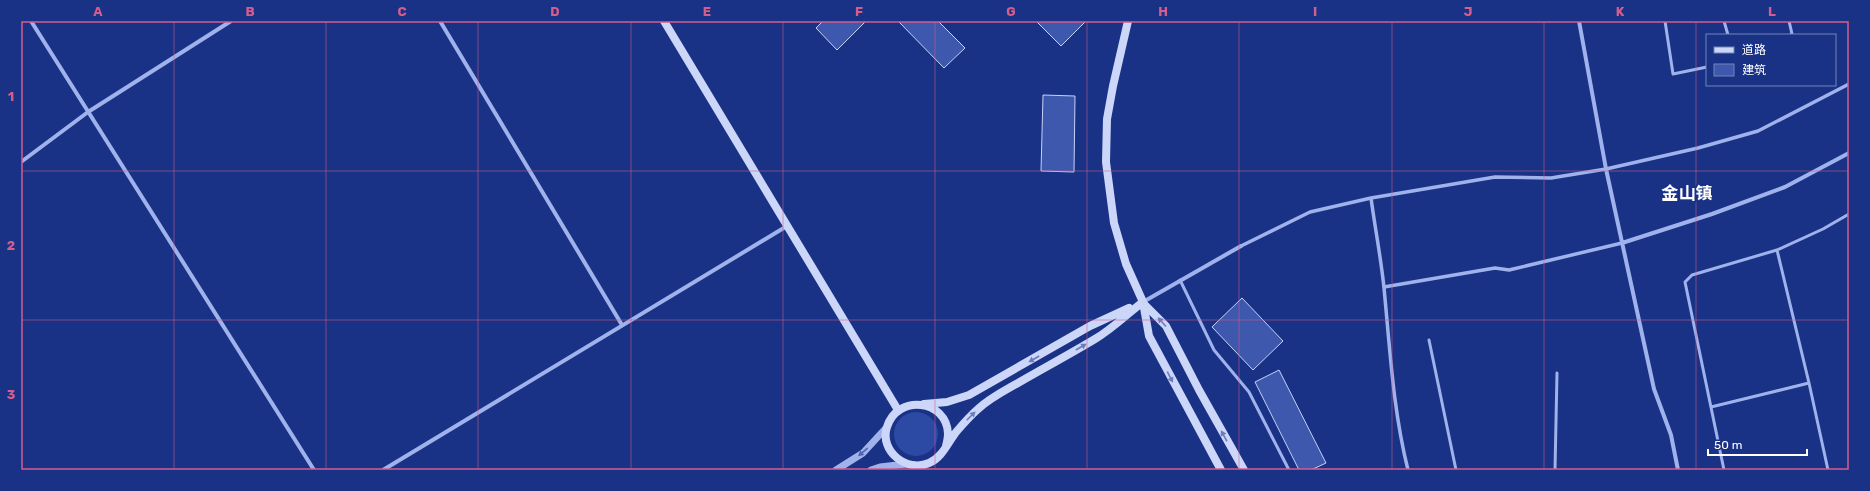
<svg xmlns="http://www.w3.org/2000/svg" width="1870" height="491" font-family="Rubik,'Noto Sans SC',sans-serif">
<rect width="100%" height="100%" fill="#193286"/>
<path fill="#2c49a4" d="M894 434a22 22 0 1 1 44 0a22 22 0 1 1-44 0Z"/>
<path fill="#3e58ad" stroke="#c5d2f9" d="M823 21H866L837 50 816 28Z
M898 21H938L965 48 944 68Z
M1036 21H1086L1061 46Z
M1043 95 1075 96 1074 172 1041 171Z
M1242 298 1283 341 1253 370 1212 327Z
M1279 370 1326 463 1311 470H1299L1255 382Z"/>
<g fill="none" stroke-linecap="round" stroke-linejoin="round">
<path stroke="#a0b2ec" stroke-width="3" d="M1665 21 1673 74 1707 67
M1724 21 1728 35
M1789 21 1792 34 1790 35
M1777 250 1809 383 1828 470
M1180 280 1214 350 1249 392 1289 470
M1429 340 1456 470
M1711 407 1809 383
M1555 470 1557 373
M1724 470 1685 282 1692 275 1777 250 1823 229 1849 214"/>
<path stroke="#a0b2ec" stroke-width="3.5" d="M1371 198C1375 228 1381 258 1384 288 1390 349 1393 410 1408 470
M1241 246 1310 212 1371 198 1495 177 1551 178 1606 169 1698 148 1758 131 1849 84
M1384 287 1495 268 1509 270 1622 243"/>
<path stroke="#a0b2ec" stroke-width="4" d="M31 21 314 470
M440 21 622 325
M1579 21 1606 169 1654 389 1671 435 1678 470
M21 162 88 112 231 21
M1622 243 1712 214 1785 187 1849 153
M1143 302 1241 246
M383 470 787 226"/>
<path stroke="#a0b2ec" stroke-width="7" d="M836 470 863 453 886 428
M871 470 880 467 906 464"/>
<path stroke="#ccd6f9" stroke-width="8" d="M664 21 898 410
M1128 21 1113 86 1107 119 1106 162 1114 223 1126 264 1143 302 1149 336 1221 470
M1143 303 1166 326 1199 390 1244 470
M924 404 947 402 969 395 1090 326 1129 308
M946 446C947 442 948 438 948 434 947 399 897 394 887 427 879 451 907 473 929 463 942 458 948 442 957 431 963 424 970 416 978 409 990 398 1004 391 1018 383 1044 368 1070 354 1095 339 1112 329 1127 314 1143 302"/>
</g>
<defs><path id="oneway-solid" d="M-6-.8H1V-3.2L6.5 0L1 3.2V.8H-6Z"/></defs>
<g fill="#6a7cba">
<use href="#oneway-solid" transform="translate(1162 322) rotate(-132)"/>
<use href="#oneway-solid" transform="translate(1081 347) rotate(-30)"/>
<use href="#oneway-solid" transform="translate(1034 359) rotate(150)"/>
<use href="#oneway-solid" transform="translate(1170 377) rotate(63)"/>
<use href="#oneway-solid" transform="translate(971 416) rotate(-45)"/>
<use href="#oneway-solid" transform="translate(1224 436) rotate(-119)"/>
</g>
<use fill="#4f65af" href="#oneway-solid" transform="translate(863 452) rotate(140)"/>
<path fill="none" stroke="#d45d8c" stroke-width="1" stroke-opacity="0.55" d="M174 21V470M326 21V470M478 21V470M631 21V470M783 21V470M935 21V470M1087 21V470M1239 21V470M1392 21V470M1544 21V470M1696 21V470M21 171H1849M21 320H1849"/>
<g text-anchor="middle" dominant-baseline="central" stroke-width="4" stroke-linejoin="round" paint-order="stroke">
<g font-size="17" font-weight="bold" fill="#fff" stroke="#193286">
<text x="1687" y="193">金山镇</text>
</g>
</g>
<rect width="1870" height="491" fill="none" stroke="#193286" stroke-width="44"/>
<rect x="1706" y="34" width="130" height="52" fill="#193286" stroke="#7584b6"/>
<rect x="1714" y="47" width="20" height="6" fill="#ccd6f9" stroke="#7584b6"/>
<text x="1742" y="54" font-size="12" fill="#ffffff">道路</text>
<rect x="1714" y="64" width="20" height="12" fill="#3e58ad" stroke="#7584b6"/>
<text x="1742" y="74" font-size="12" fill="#ffffff">建筑</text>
<path d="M1708 449v6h99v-6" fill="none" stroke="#ffffff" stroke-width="2"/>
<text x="1714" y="449" font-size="12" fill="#ffffff" stroke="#193286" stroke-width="3" paint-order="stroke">50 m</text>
<rect x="22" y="22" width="1826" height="447" fill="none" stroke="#d45d8c" stroke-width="1.5"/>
<g font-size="13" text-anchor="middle" font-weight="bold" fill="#d45d8c">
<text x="98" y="16">A</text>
<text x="250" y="16">B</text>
<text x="402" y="16">C</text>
<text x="555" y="16">D</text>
<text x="707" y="16">E</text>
<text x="859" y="16">F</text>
<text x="1011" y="16">G</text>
<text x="1163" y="16">H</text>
<text x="1315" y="16">I</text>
<text x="1468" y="16">J</text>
<text x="1620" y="16">K</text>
<text x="1772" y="16">L</text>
<text x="11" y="101">1</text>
<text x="11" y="250">2</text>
<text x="11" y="399">3</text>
</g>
</svg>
